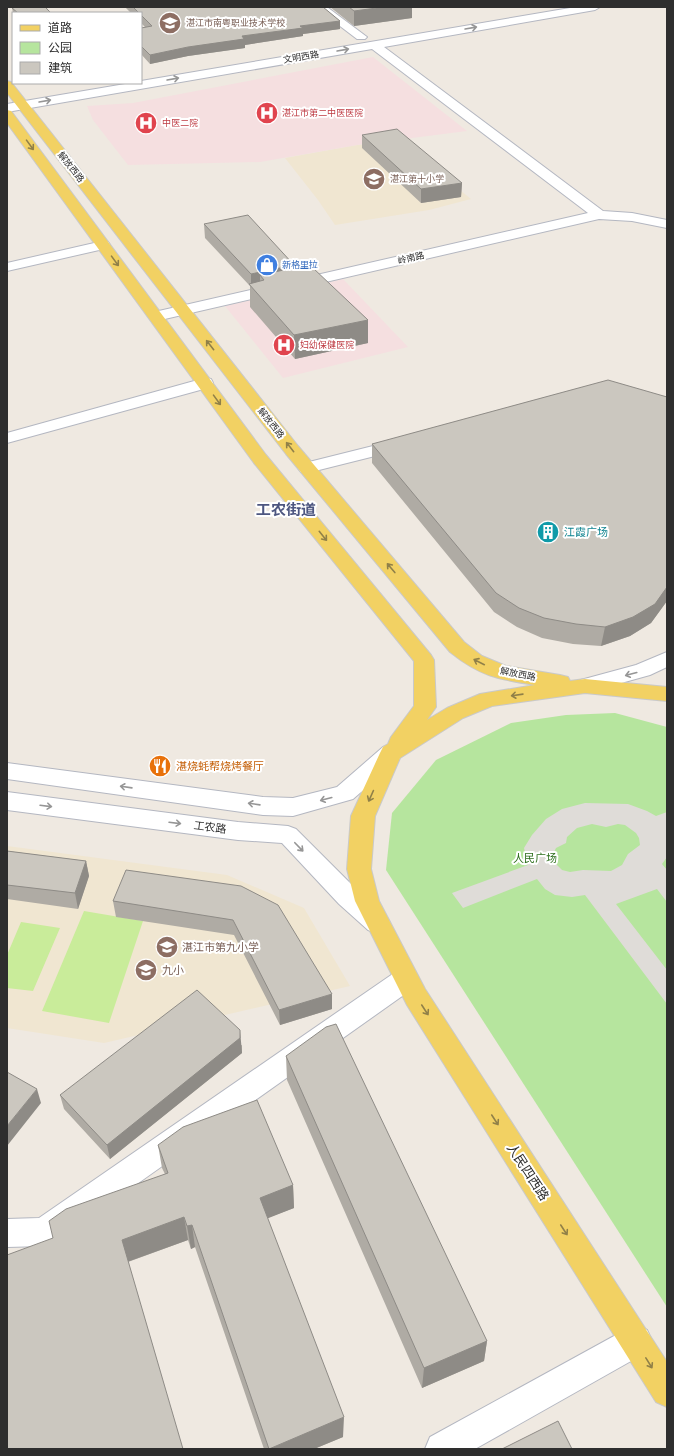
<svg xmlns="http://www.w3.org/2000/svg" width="674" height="1456" font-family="'Archivo Narrow','Noto Sans SC',sans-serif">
<rect width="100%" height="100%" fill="#efe9e1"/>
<path fill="#f0e6d1" d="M400 141 471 199 429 210 335 225 318 200 285 158 357 145Z
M7 846 227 875 304 908 350 986 104 1043 7 1028Z"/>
<path fill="#f5dfe0" d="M373 57 467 131 357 145 260 162 128 165 93 120 87 106 133 103Z
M343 279 408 347 283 378 225 306Z"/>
<path fill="#b6e59e" d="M615 713 667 727V1307L386 870 392 813 436 760 511 723 566 715Z"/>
<path fill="#c9ec9a" d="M84 911 143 921 109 1023 42 1011Z
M21 922 60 928 33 991 7 988V955Z"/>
<path fill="#dfdcd8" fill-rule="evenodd" d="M585 803 628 804 647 811 656 816 667 812V857L662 864 667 870V902L657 889 616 904 667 970V1004L585 895 572 897 555 895 545 889 537 879 463 908 452 893 528 865 524 848 532 835 546 819 562 809ZM592 824 606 827 618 824 625 825 636 833 639 838 640 845 628 854 622 865 611 871 583 870 570 872 562 870 554 862 553 854 556 848 566 843 567 837 577 828Z"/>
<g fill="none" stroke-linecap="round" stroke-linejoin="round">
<g stroke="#b4b7c1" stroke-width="2">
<path id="minor" d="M315 7H327L367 37 365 39H357Z
M576 7H600L595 10 384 47 603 211 632 213 667 220V228L632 221 599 219 156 321 150 319 148 316 150 313 588 213 372 49 7 112V104L131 83H141V81Z
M103 241 108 242 110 245 108 248 7 271V263Z
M205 378 211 379 213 383 211 387 7 443V433Z
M401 439 407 440 410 444 407 448 307 473 301 472 298 468 301 464Z
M667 652V667L650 675 585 693 577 691 574 686 577 681 636 665Z
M391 745 399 747 402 753 399 759 353 799 293 816 263 815 7 779V763L263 797 293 798 337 787 383 747Z
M7 792 238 822 288 826 296 829 357 890 386 916 390 923 386 930 377 933 368 930 339 904 282 843 238 840 7 810Z
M406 968 415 971 419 979 415 987 55 1242 44 1246 7 1247V1219L39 1218 397 971Z
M636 1325 647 1330 652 1341 647 1352 475 1449H425L430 1437 625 1330Z"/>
</g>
<g stroke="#c9c9c9" stroke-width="2">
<path id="major" d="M7 81 11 82 298 446 464 642 482 656 506 666 560 675 568 677 570 681 585 679 667 687V701L585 693 492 706 463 718 400 758 375 816 371 869 379 901 425 989 667 1362V1407L656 1402 407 1005 355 901 347 869 351 816 380 753 383 747 388 744 391 737 414 706V661L254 463 7 123V110L11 111 266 455 431 655 434 660 436 707 427 720 447 708 480 694 535 685C497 679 480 676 450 652L286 454 7 93Z"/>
</g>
<use href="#minor" fill="#fff" fill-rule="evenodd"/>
<use href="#major" fill="#f2d163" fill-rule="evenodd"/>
</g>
<path fill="#afaba4" d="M13 7H53L46 8 51 13H13L12 8 14 7Z
M125 7H323L340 21V29L303 34V36L245 45V48L188 56 150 64 141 54V28L145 27 141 23V13H131Z
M330 7H412V18L354 26Z
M362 135 462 183 461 197 421 203 362 148Z
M204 224 294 265V268L307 270 368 320V343L295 359 250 307V286L205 238Z
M667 397V601L651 623 630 636 601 646 573 644 542 638 517 627 494 612 372 463V444Z
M7 851 86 861 89 876 78 909 7 899Z
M241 886 332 1009 280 1025 234 935 116 917 113 901Z
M242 1045V1053L110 1159 64 1109 60 1095Z
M286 1056 487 1341 484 1361 422 1388 287 1080Z
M158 1145 293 1185 294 1208 267 1218 343 1437 314 1449H264L195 1247 191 1249 188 1240 128 1262 53 1238 165 1174 162 1168Z"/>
<path fill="#8e8b86" d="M37 7H53L38 10Z
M384 7H412V18L354 26V11Z
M340 21V29L303 34V36L245 45V48L188 56 150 64V55L242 36 300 26Z
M462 183 461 197 421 203V189Z
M294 265V279L264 280 260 275V286H251V274Z
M368 320V343L295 359 294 335Z
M667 587V601L651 623 630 636 601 646 605 627Z
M86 861 89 876 78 909 75 893Z
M332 994V1009L280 1025 279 1010Z
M240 1030 242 1053 110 1159 107 1145Z
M37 1089 41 1103 7 1146V1126Z
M293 1185 294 1208 261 1221 260 1198Z
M184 1217 188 1240 127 1262 122 1240Z
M192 1225 195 1247 191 1249 187 1226Z
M487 1341 484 1361 422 1388 424 1368Z
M344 1417 343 1437 314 1449H269Z"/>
<path fill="#cbc7bf" stroke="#8e8b86" d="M17 7H45L51 13H18L12 8Z
M133 7H323L340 21 300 26 303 28 242 36 244 39 188 47 150 55 141 46V28L152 26 141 15V13H139Z
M349 7H384L354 11Z
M397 129 462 183 421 189 362 135Z
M248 215 294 265 251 274 204 224Z
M303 266 307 270 313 268 368 320 294 335 249 284 264 280 260 275Z
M608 380 667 397V587L655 604 633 617 605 627 576 624 544 618 519 608 496 593 372 444Z
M7 851 86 861 75 893 7 885Z
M126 870 241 886 278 905 332 994 279 1010 233 920 113 901Z
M197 990 240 1030V1038L107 1145 60 1095Z
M336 1024 487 1341 424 1368 286 1056 326 1027Z
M7 1072 37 1089 7 1126Z
M257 1100 293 1185 260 1198 344 1417 269 1449 192 1225 187 1226 184 1217 122 1240 183 1449H7V1255L53 1238 49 1221 66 1209 168 1173 158 1145 183 1127Z
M558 1421 572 1449H502Z"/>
<defs><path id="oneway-shaft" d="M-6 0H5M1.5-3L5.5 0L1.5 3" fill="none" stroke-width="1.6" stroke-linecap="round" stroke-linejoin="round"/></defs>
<g stroke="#969696">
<use href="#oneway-shaft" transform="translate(471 28) rotate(-10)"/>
<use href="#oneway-shaft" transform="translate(343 50) rotate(-10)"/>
<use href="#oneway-shaft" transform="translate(173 79) rotate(-10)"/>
<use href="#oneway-shaft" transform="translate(45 101) rotate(-10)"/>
<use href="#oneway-shaft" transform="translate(631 674) rotate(165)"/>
<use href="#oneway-shaft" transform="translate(126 787) rotate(-172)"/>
<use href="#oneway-shaft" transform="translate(326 799) rotate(165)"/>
<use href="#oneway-shaft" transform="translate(254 804) rotate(-172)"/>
<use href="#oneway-shaft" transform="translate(46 806) rotate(7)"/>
<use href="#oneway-shaft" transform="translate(175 823) rotate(7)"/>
<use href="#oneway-shaft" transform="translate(299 847) rotate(46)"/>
</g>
<g stroke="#908048">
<use href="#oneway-shaft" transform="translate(30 145) rotate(54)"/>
<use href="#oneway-shaft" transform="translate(115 261) rotate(54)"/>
<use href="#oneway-shaft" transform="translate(210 345) rotate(-128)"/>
<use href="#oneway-shaft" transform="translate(217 400) rotate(54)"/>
<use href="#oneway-shaft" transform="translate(290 447) rotate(-128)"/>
<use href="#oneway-shaft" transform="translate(323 536) rotate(51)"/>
<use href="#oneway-shaft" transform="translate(391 568) rotate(-130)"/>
<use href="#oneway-shaft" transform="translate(479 662) rotate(-153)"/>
<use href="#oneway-shaft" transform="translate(517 695) rotate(172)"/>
<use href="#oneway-shaft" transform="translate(371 796) rotate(114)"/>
<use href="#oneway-shaft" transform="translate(425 1010) rotate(57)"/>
<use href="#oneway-shaft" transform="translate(495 1120) rotate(57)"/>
<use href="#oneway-shaft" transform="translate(564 1230) rotate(57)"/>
<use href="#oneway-shaft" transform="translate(649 1363) rotate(58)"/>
</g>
<defs>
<g id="school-disc" transform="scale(1.15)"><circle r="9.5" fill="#8d6e63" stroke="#fff"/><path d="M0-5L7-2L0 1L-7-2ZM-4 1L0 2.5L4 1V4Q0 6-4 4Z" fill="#fff"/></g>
<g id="hospital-disc" transform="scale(1.15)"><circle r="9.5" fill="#e0444e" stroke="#fff"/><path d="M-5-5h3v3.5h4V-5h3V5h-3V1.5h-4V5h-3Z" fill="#fff"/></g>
<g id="shop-disc" transform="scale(1.15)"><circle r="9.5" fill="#3f7fe0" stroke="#fff"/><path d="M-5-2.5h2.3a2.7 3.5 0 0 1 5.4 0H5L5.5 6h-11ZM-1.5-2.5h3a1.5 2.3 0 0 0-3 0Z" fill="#fff"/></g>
<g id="building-disc" transform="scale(1.15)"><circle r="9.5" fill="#0f9aa8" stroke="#fff"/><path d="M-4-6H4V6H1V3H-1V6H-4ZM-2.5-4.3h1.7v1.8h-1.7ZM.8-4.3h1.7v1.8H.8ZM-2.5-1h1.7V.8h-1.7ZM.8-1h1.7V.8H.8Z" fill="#fff"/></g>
<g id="restaurant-disc" transform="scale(1.15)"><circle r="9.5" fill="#e8710a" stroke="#fff"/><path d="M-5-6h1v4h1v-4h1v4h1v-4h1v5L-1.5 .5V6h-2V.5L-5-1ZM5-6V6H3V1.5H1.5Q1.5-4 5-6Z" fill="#fff"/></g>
</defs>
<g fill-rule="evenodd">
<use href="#school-disc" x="170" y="23"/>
<use href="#hospital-disc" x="267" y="113"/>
<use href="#hospital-disc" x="146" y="123"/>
<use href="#school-disc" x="374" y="179"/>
<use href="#shop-disc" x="267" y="265"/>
<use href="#hospital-disc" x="284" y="345"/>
<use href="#building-disc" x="548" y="532"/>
<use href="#restaurant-disc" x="160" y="766"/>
<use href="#school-disc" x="167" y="947"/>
<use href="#school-disc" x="146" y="970"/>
</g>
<g text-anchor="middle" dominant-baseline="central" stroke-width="4" stroke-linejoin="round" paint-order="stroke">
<g font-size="9" fill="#785e54" stroke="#fff" text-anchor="start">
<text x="186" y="23">湛江市南粤职业技术学校</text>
<text x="390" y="179">湛江第十小学</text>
</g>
<g font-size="9" fill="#2e2e2e" stroke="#fff">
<text transform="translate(301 57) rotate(-10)">文明西路</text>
<text transform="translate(71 167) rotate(52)">解放西路</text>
<text transform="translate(411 258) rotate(-13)">岭南路</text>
<text transform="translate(271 423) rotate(52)">解放西路</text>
<text transform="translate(518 674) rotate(11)">解放西路</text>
</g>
<g font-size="9" fill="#be3a42" stroke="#fff" text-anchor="start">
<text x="282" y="113">湛江市第二中医医院</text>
<text x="162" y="123">中医二院</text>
<text x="300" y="345">妇幼保健医院</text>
</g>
<g font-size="9" fill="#366cbe" stroke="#fff" text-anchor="start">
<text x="282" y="265">新格里拉</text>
</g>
<g font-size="11" fill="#0d838f" stroke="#fff" text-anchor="start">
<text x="564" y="532">江霞广场</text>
</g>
<g font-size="11" fill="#c56008" stroke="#fff" text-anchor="start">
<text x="176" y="766">湛烧蚝帮烧烤餐厅</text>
</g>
<g font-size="11" fill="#2e2e2e" stroke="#fff">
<text transform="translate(210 827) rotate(7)">工农路</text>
</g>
<g font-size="11" fill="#2c6e1b" stroke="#fff">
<text x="535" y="858">人民广场</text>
</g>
<g font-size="11" fill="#785e54" stroke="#fff" text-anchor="start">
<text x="182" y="947">湛江市第九小学</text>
<text x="162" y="970">九小</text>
</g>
<g font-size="13" fill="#2e2e2e" stroke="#fff">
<text transform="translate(528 1172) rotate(57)">人民四西路</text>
</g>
<g font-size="15" font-weight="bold" fill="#4d5680" stroke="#fff">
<text x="286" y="509">工农街道</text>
</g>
</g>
<rect width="674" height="1456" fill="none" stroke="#2e2e2e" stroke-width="16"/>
<rect x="12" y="12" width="130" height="72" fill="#ffffff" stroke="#ababab"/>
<rect x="20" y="25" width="20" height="6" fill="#f2d163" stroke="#ababab"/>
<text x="48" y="32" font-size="12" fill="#2e2e2e">道路</text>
<rect x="20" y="42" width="20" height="12" fill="#b6e59e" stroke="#ababab"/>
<text x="48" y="52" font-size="12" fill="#2e2e2e">公园</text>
<rect x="20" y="62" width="20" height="12" fill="#cbc7bf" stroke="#ababab"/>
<text x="48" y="72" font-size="12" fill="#2e2e2e">建筑</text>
</svg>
